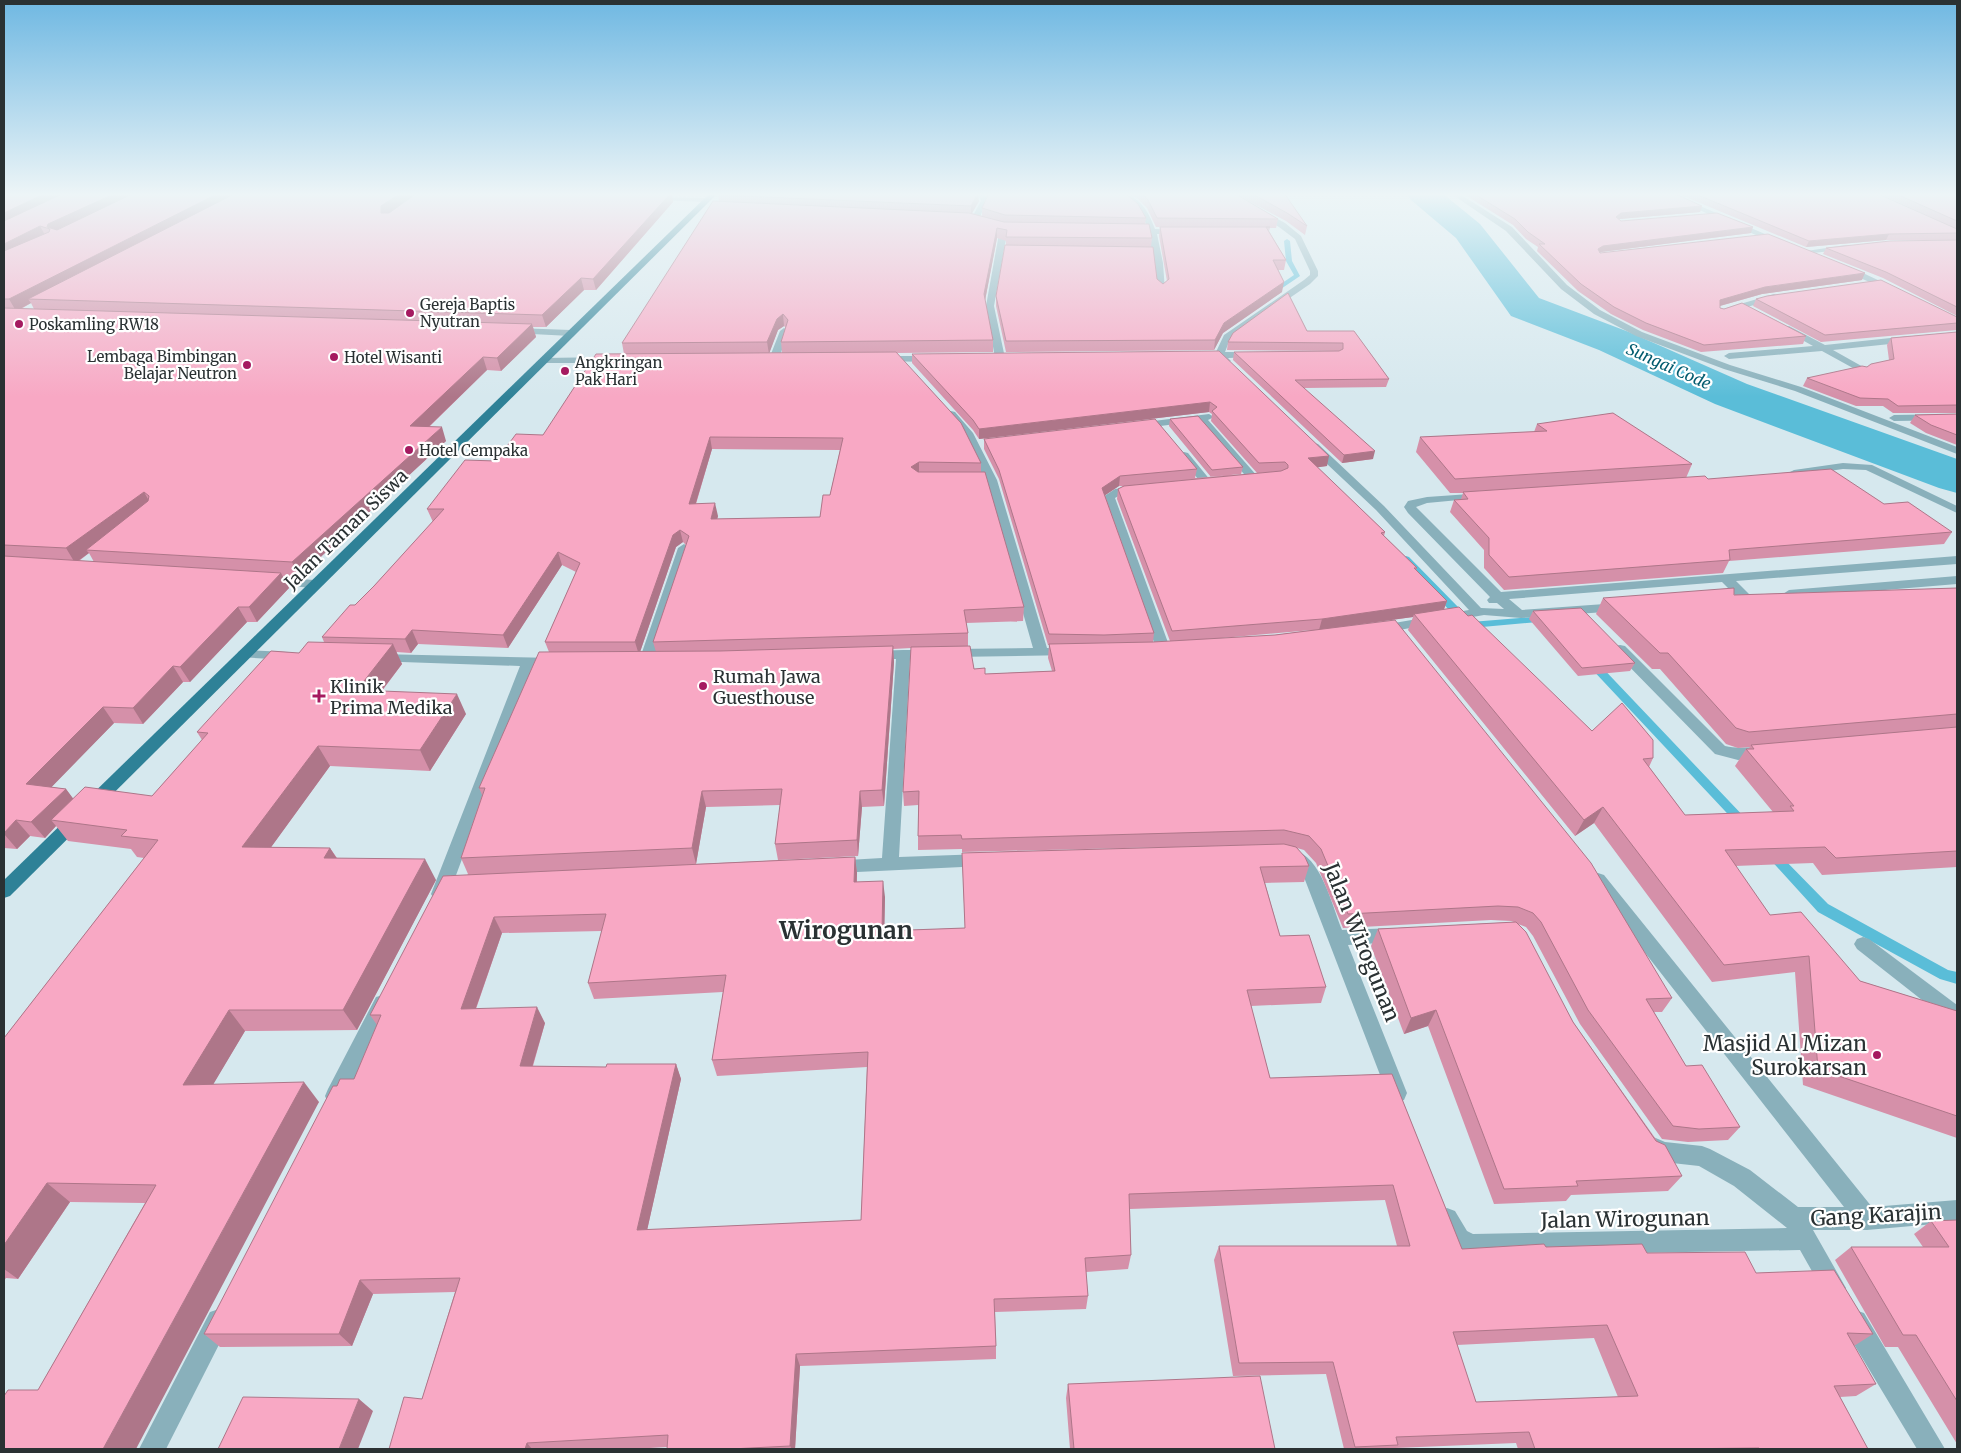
<svg xmlns="http://www.w3.org/2000/svg" width="1961" height="1453" font-family="Merriweather,serif">
<rect width="100%" height="100%" fill="#d6e8ee"/>
<g fill="none" stroke-linecap="round" stroke-linejoin="round">
<path fill="#5abdd8" fill-rule="evenodd" d="M1287 239 1290 241 1292 261 1300 276 1272 295H1268V293L1294 275 1286 261 1284 241Z
M1406 556 1409 557 1459 608 1460 610 1459 612H1451L1403 561 1401 559Z
M1545 616 1549 617 1550 619 1549 621 1471 628 1466 625 1471 622Z
M1592 660 1596 661 1748 821 1750 824 1748 827H1740L1588 665 1587 663 1588 661Z
M1772 849 1776 851 1828 904 1948 970 1957 972V984L1940 979 1818 912 1768 857 1766 854 1768 851Z"/>
<path fill="#5abdd8" fill-rule="evenodd" d="M1406 193H1442L1480 224 1539 298 1629 332 1747 384 1957 459V493L1939 488 1715 404 1599 350 1511 316 1456 238 1411 200Z"/>
<path fill="#89b0bb" fill-rule="evenodd" d="M978 193H985L987 201 978 221 974 223 970 221 981 201Z
M1116 193C1138 193 1148 210 1155 229L1179 230 1183 232 1179 234H1157L1163 263 1165 291 1158 289 1149 234 1129 233 1125 231 1129 229H1148C1140 207 1134 205 1116 193Z
M1221 193H1230L1285 223 1301 236 1318 271V276L1310 284 1230 339 1225 352H1254L1259 355 1257 357 1228 358 1231 361 1226 364 1218 358H1204L1199 355 1204 352H1216L1224 335 1304 280 1310 275V271L1295 239 1279 227Z
M1450 193H1458L1512 227 1567 285 1600 310 1642 332 1730 365 1801 387 1957 447V454L1795 391 1724 369 1636 336 1594 314 1561 289 1506 231Z
M1661 193H1670L1781 241 1774 243Z
M653 197 707 198 710 200 707 202 651 200Z
M1004 226 1008 228 994 306 1005 358 1000 361 995 358 986 306 1000 228Z
M1846 245H1849V249L1804 254 1800 252Z
M1842 266H1848L1897 289 1890 291 1842 270Z
M1774 294 1777 295V299L1724 313 1720 310Z
M1789 326 1825 345 1909 336 1914 339 1909 342 1833 350 1865 368V372L1862 373 1822 351 1729 359 1724 356 1729 353 1813 346 1786 331V327Z
M515 328 571 330 576 333 571 336 512 333 511 331Z
M784 328 788 331 779 359 771 361 769 359 780 331Z
M882 356H931L936 359 931 362 879 361 877 359Z
M543 358 611 357 616 360 611 363H540L538 361Z
M951 411 955 412 973 433 997 480 1047 648 1072 649 1074 652 1072 655 953 657 946 653 953 649 1033 648 985 480 963 434 946 414Z
M1209 414 1214 417 1208 420 1258 477V481H1250L1198 421 1138 429 1133 426 1138 423Z
M1957 414V420L1894 421 1889 418 1894 415Z
M1314 443 1318 444 1384 506 1481 608 1504 609 1497 603H1489L1487 600 1490 597 1408 513 1404 507 1408 501 1427 497 1484 493 1486 495 1480 498 1427 503 1416 507 1501 592 1957 556V564L1736 581 1753 598 1746 602 1741 601 1722 582 1509 599 1522 610 1619 603 1626 607 1619 611 1521 618 1484 615 1382 633 1377 632 1375 629 1377 626 1469 610 1376 510 1310 448 1309 446Z
M1184 452 1188 453 1211 481V485H1203L1180 457V453Z
M1843 463 1872 465 1957 506V513L1866 470 1843 469 1794 476 1788 473 1794 470Z
M1137 486 1143 489 1141 491 1122 494 1115 498 1170 648 1163 652 1156 648 1103 497 1115 489Z
M684 544 690 548 653 661 651 664H641L639 661 678 548Z
M1957 576V584L1789 598 1783 594 1789 590Z
M266 577 315 580 321 584 315 588 261 584 260 581 261 578Z
M1620 645 1625 646 1725 746C1740 750 1754 745 1767 749L1770 753 1767 757 1738 760 1715 754 1615 652 1613 649 1615 646Z
M244 650 288 652 295 656 288 660 239 657 237 654 239 651Z
M903 650H930L937 654 930 658 910 659 899 857 983 854 989 855 992 860 989 865 983 866 836 873 830 871 827 866 830 861 882 858 896 659H873L866 655 873 651Z
M378 654 555 658 562 662 555 666H534L449 894 446 899 440 901 434 899 431 894 520 666 373 661 371 658Z
M1293 850C1321 855 1332 906 1342 930L1395 928 1401 930 1404 935 1401 940 1395 942 1348 945 1407 1093 1404 1100 1397 1102 1390 1100 1387 1093 1302 872 1285 856 1287 851Z
M1598 873 1604 875 1872 1207 1957 1200V1222L1867 1230H1813L1846 1288 1842 1296 1834 1300 1826 1296 1800 1250 1473 1256 1451 1248 1436 1219 1439 1211 1447 1208 1455 1211 1467 1231 1473 1234 1787 1228 1734 1186 1699 1166 1663 1162 1643 1153 1640 1146 1643 1139 1651 1136 1665 1142 1702 1146 1710 1149 1750 1170 1798 1207H1844L1592 885 1589 880 1592 875Z
M1863 937 1869 939 1957 1005V1024L1950 1022 1857 949 1854 944 1857 939Z
M383 995 390 997 393 1003 342 1103 335 1105 328 1103 325 1096 328 1089 376 997Z
M219 1309 228 1312 231 1321 166 1449H139L210 1312Z
M1855 1310 1864 1313 1945 1449H1917L1846 1331 1843 1322 1846 1313Z"/>
<path fill="#2e8197" fill-rule="evenodd" d="M710 193H718L10 896 4 898V880Z"/>
</g>
<path fill="#d590a9" fill-rule="evenodd" d="M4 193H682L680 196 672 195 673 202 596 290H584L546 327H533L536 337 501 371 487 370 429 427 446 441 299 577 283 576 289 588 257 622H247L190 682H183L143 724 114 723 51 787 66 789 73 799 152 796 202 740 197 732 299 653 324 642 322 637 355 605 374 586 433 522 427 509 496 461 543 435 624 354 622 343 719 201 718 195 979 201 972 213 982 216V208L987 197 986 193H1284L1307 226 1305 235 1286 221 1235 194 1278 219 1276 228H1270L1269 231 1286 260 1284 270H1278L1282 292 1223 333 1214 350 1006 352 996 306V296L1006 245V241L997 238 985 300 993 340V352L897 353 981 463V472L1024 607 1023 621 966 623 968 633V646L974 669 985 674 1052 671 1048 658 1049 645H1048L999 479 984 449V439L1197 469 1195 478 1257 473 1211 421 1212 414 1209 412 979 439 973 430 912 363V354L1219 351 1327 466 1317 467 1385 532 1384 536 1417 568 1416 570 1447 601 1444 609 1592 731 1653 758 1649 767 1685 815 1773 812 1735 766 1746 749H1748L1750 747 1738 748 1726 744 1660 669H1652L1596 614 1603 598 1734 595 1957 588V867L1822 875 1813 863 1735 866 1770 915 1860 981 1957 1011V1138L1803 1085 1795 972 1712 982 1594 823 1575 836 1408 630 1413 617 1344 626 1672 998 1662 1012H1654L1686 1066 1740 1127 1728 1140 1688 1142 1662 1139 1580 1024 1533 936 1526 927 1518 924 1573 1022 1682 1176 1668 1191 1571 1195 1566 1201 1494 1204 1428 1026 1404 1034 1371 946 1378 929 1514 922 1511 921 1491 920 1343 928 1316 863 1304 850 1297 848 1309 866 1304 882 1265 883 1280 936 1326 987 1321 1003 1251 1006 1270 1078 1392 1074 1462 1249 1546 1247 1647 1253 1756 1273 1873 1334 1854 1346 1876 1384 1856 1396 1840 1397 1868 1449H1518L1516 1443 1395 1448 1394 1449H1344L1326 1374 1233 1376 1214 1260 1219 1246H1397L1385 1200 1130 1209 1131 1255 1128 1269 1086 1272 1088 1296 1086 1309 995 1312 996 1346V1359L800 1366 795 1449H667V1447L633 1449H389L422 1399 455 1292 373 1294 352 1346 220 1347 204 1334 337 1086 354 1079 377 1025 370 1015 468 874 461 858 482 795 479 788 549 652 545 642 576 572 562 565 508 648 418 644 411 653 396 652 402 664 382 691 466 714 430 771 330 766 271 847 330 848 337 858 436 880 357 1030 245 1031 213 1084 319 1102 38 1390 145 1203 70 1202 18 1279 6 1278 4 1281V1038L144 858 137 857 131 849 68 841 56 826 45 838 30 836 17 849 4 848ZM1126 194 1137 198 1147 208 1156 227H1160L1159 236 1167 281 1163 284 1157 279 1151 247 1152 238 1145 224 1146 218ZM31 303 34 309H21ZM784 326 786 328 781 342 782 353H769L778 330ZM712 449 840 450 830 495 820 517 717 519 718 516 696 504ZM1119 486H1123L1118 489 1117 499 1170 641 1153 642 1154 633 1105 495ZM683 542 686 545 653 642 656 652H640L676 547ZM89 553 94 562 79 561ZM1312 630 1275 635 1211 639ZM911 648 903 792 904 806 918 805V850L962 849V852L1164 847 962 853 965 928 884 931 885 897 857 882V873L855 857 696 864 706 807 780 805 775 844 778 860 858 856 862 807 884 806 894 662 893 649ZM602 931 588 983 594 999 723 992 712 1060 717 1076 867 1067 861 1220 647 1230 681 1079 676 1064 606 1067 533 1066 545 1023 476 1009 502 933ZM1594 1338 1618 1397 1476 1402 1457 1345Z
M1462 193H1673L1702 206 1700 212 1619 219 1621 221 1751 233 1601 252 1600 253 1862 280 1762 294 1720 306V308L1806 336 1803 344 1701 352 1643 330 1611 314 1578 291 1537 251 1538 247 1526 239 1513 225Z
M1676 193H1876L1950 226 1878 193H1957V240H1886L1806 247Z
M1957 240V316L1883 278 1823 254 1826 248Z
M1756 299 1957 317V330L1821 342 1753 306Z
M1307 331H1354L1389 379 1386 387 1304 388 1373 459 1342 463 1233 360 1234 352 1340 351 1227 350 1228 342Z
M1957 332V413H1893L1883 406H1856L1803 386 1807 378 1867 367 1889 360 1887 345 1891 338Z
M1957 414V445L1926 433 1910 423 1915 415Z
M1170 419 1243 467 1241 474 1211 477 1169 426Z
M1537 424 1692 464 1686 478 1708 479 1884 504 1952 532 1944 544 1729 561 1723 573 1504 590 1484 568V550L1450 512 1454 500 1461 499 1463 493H1450L1416 452 1420 437 1534 432Z
M1533 611 1635 663 1630 671 1578 676 1529 619Z
M1957 1220V1444L1898 1347H1885L1835 1260 1851 1247H1923L1914 1234 1931 1221Z
M1068 1384 1275 1449H1070L1066 1398Z"/>
<path fill="#ae7689" d="M46 193H74L4 226V213Z
M116 193H143L54 235 47 227 48 224Z
M219 193H243L28 299 31 303 16 311 9 299Z
M401 193H421L385 216 381 213V206Z
M671 193H672L673 202 596 290 593 279Z
M978 193 979 201 971 215V206Z
M1702 206 1700 212 1619 219 1616 217 1621 213Z
M40 226 46 237 4 258V244Z
M1753 227 1751 233 1601 252 1595 255 1598 249 1603 246Z
M997 228V238L984 306V294Z
M1889 234 1886 240 1806 247 1809 241Z
M1865 273 1862 280 1762 294 1716 307 1720 300 1765 287Z
M581 278 584 290 546 327 542 315Z
M1284 282 1282 292 1223 333 1214 350 1215 340 1224 323Z
M783 314 784 326 778 330 769 354 767 342 777 319Z
M532 324 536 337 501 371 497 358Z
M483 357 487 370 415 440 410 426Z
M1210 402 1209 412 979 439V429Z
M442 427 446 441 299 577 292 562Z
M710 437 712 449 692 516 689 504Z
M1375 451 1373 459 1342 463 1344 455Z
M1329 456 1327 466 1306 469 1308 458Z
M919 462V474L911 467Z
M1120 476 1119 486 1101 498 1102 488Z
M144 492 152 506 86 550 89 553 75 563 66 548Z
M715 503 718 516 714 532 711 519Z
M680 530 683 542 676 547 639 655 635 642 673 535Z
M558 552 562 565 508 648 503 635Z
M281 573 289 588 257 622 249 607Z
M1447 601 1443 612 1414 614 1413 617 1319 630 1322 619Z
M238 607 247 622 190 682 180 667Z
M412 630 418 644 411 653 405 639Z
M393 644 402 664 367 710 357 690Z
M893 646 894 662 884 806 882 790Z
M173 666 183 682 143 724 133 708Z
M457 694 466 714 430 771 420 750Z
M103 707 114 723 39 800 26 784Z
M318 746 330 766 256 868 242 847Z
M66 789 78 805 51 820 56 826 45 838 31 822Z
M702 791 706 807 696 864 692 848Z
M860 791 862 807 858 856 857 840Z
M1603 807 1594 823 1575 836 1584 820Z
M16 820 30 836 17 849 4 834V833Z
M330 848 343 868 324 858Z
M855 857 857 873 856 898 854 882Z
M425 859 436 880 357 1030 343 1010Z
M883 881 885 897 884 947 882 931Z
M494 917 502 933 470 1025 461 1009Z
M537 1007 545 1023 528 1081 520 1066Z
M229 1010 245 1031 201 1105 183 1085Z
M1436 1010 1428 1026 1404 1034 1411 1018Z
M676 1064 681 1079 644 1244 637 1230Z
M304 1082 319 1102 136 1449H103Z
M47 1183 70 1202 18 1279 4 1269V1245Z
M360 1280 373 1294 352 1346 339 1334Z
M796 1354 800 1366 795 1449H792L790 1446Z
M359 1399 373 1411 358 1449H339Z
M527 1443 532 1449H525Z"/>
<path fill="#f8a8c4" stroke="#ae7689" fill-rule="evenodd" d="M4 193H46L4 213Z
M64 193H116L48 224 47 227 57 230 134 193H219L9 299H4V251L49 232 50 229 40 226 4 244V221Z
M236 193H401L381 206V213H389L417 193H671L593 279 581 278 542 315 28 299Z
M719 193H978L971 206 718 195Z
M989 193H1125L1138 204 1146 218 1005 215 982 208Z
M1142 193H1234L1278 219 1157 218 1148 200Z
M1251 193H1284L1307 226 1287 213Z
M1473 193H1673L1702 206 1621 213 1616 217 1621 221 1717 213 1753 227 1603 246 1598 249 1600 253 1768 234 1865 273 1765 287 1720 300V308L1724 309 1742 303 1806 336 1704 345 1646 323 1614 307 1581 284 1539 244H1545L1528 232 1515 219Z
M1693 193H1876L1957 229V233L1889 234 1809 241Z
M1894 193H1957V221Z
M713 201 969 213 1004 222 1149 224 1152 238 1006 237 1007 230 997 228 984 294 993 340 781 342 788 320 783 314 777 319 767 342 622 343Z
M1160 227H1270H1266L1286 260H1273L1284 282 1224 323 1215 340 1006 341 996 296 1005 245 1153 247 1157 279 1163 284 1169 279Z
M1957 240V307L1886 272 1826 248 1890 241Z
M1881 280 1957 317V323L1825 335 1756 299 1767 296Z
M1288 293 1307 331H1354L1389 379 1295 380 1375 451 1344 455 1234 352 1339 351 1343 349V343L1228 342 1233 333Z
M4 308 532 324 497 358 483 357 410 426 442 427 292 562 86 550 148 501 149 496 144 492 66 548 4 545Z
M1957 332V405L1898 406 1888 399 1860 398 1807 378 1862 366 1867 367 1871 364 1894 359 1891 338Z
M1219 351 1329 456 1308 458 1385 532 1381 533 1417 568H1414L1447 601 1322 619 1172 631 1118 489 1124 486 1281 471 1288 468V465L1285 462 1259 463 1212 411 1217 407 1210 402 979 429 973 420 912 354Z
M896 352 961 423 981 463 919 462 911 467 918 472H985L1024 607 964 610 968 633 653 642 689 536 680 530 673 535 635 642H545L580 563 558 552 503 635 412 630 405 639 322 637 350 605H355L374 586 444 509H427L465 460 496 461 516 434 543 435 596 354ZM710 437 843 438 830 495H823L820 517 711 519 715 503 689 504Z
M1613 413 1692 464 1455 479 1420 437 1547 431 1537 424Z
M1957 414V435L1931 425 1915 415Z
M1198 416 1243 467 1212 470 1170 419Z
M1155 419 1197 469 1120 476 1102 488 1154 633 1104 635 1049 634 999 470 984 439Z
M1831 469 1884 504 1908 502 1952 532 1729 550 1730 560 1509 577 1489 555V538L1454 500 1468 499 1463 492 1705 476 1708 479Z
M4 556 281 573 249 607H238L180 667 173 666 133 708 103 707 26 784 66 789 31 822 16 820 4 833Z
M1734 588V595L1957 588V714L1749 732 1736 728 1668 653H1660L1603 598Z
M1459 607 1468 616 1472 615 1592 731 1622 703 1653 740V758L1643 759 1685 815 1794 811 1790 806H1794L1746 749H1754L1751 745 1957 727V851L1836 858 1825 847 1725 850 1770 915 1801 912 1860 981 1957 1011V1116L1818 1069 1809 956 1724 965 1603 807 1584 820 1414 614Z
M1581 608 1635 663 1582 668 1533 611Z
M1395 620 1591 863 1672 998 1646 999 1686 1066 1702 1065 1740 1127 1699 1129 1673 1126 1588 1010 1541 922 1533 913 1518 907 1498 906 1348 914 1321 849 1309 836 1284 830 962 839 961 835 918 836 919 791 903 792 911 647 970 646 974 669 985 668V674L1055 671 1049 644 1153 642 1275 635Z
M308 642 393 644 357 690 457 694 420 750 318 746 242 847 330 848 324 858 425 859 343 1010H229L183 1085 304 1082 103 1449H4V1396L8 1390H38L156 1185 47 1183 4 1245V1038L158 840 121 836 127 830 51 820 85 787 152 796 208 733 197 732 271 651 299 653Z
M893 646 882 790 860 791 857 840 775 844 782 789 702 791 692 848 461 858 485 788H479L539 652 720 651Z
M1284 844 1296 847 1305 857 1309 866 1260 867 1280 936 1309 935 1326 987 1247 990 1270 1078 1392 1074 1462 1249 1544 1244 1546 1247 1642 1244 1647 1253 1745 1252 1756 1273 1834 1270 1873 1334 1847 1333 1876 1384 1834 1386 1868 1449H1760L1759 1448 1666 1449H1535L1529 1432 1396 1437 1398 1445 1355 1447 1333 1362 1239 1363 1219 1246H1410L1393 1185 1129 1194 1131 1255 1085 1258 1088 1296 994 1299 996 1346 796 1354 790 1446 731 1449H667L668 1435 527 1443 525 1449H389L404 1397 422 1399 460 1278 360 1280 339 1334H204L333 1086H337L340 1079H354L381 1015H370L443 876 855 857 854 882 883 881 882 931 965 928 962 853ZM606 914 588 983 726 975 712 1060 868 1052 861 1220 637 1230 676 1064H607L606 1067 520 1066 537 1007 461 1009 494 917ZM1607 1325 1638 1396 1476 1402 1453 1332Z
M1516 922 1526 932 1573 1022 1656 1141 1665 1145 1682 1176 1576 1181 1578 1186 1504 1189 1436 1010 1411 1018 1378 929Z
M1957 1220V1401L1916 1335H1903L1851 1247H1949L1931 1221Z
M1260 1376 1275 1449H1074L1068 1384Z
M243 1397 359 1399 339 1449H218Z"/>
<linearGradient id="sky" x2="0" y2="1"><stop stop-color="#6fb8e2"/><stop offset="0.49" stop-color="#edf5f7"/><stop offset="1" stop-color="#edf5f7" stop-opacity="0"/></linearGradient>
<rect width="1961" height="397" fill="url(#sky)"/>
<g fill="#a51a60" stroke="#fff" stroke-width="2">
<circle cx="410" cy="313" r="5"/>
<circle cx="19" cy="324" r="5"/>
<circle cx="334" cy="357" r="5"/>
<circle cx="247" cy="365" r="5"/>
<circle cx="565" cy="371" r="5"/>
<circle cx="409" cy="450" r="5"/>
<circle cx="703" cy="686" r="5"/>
<path d="M316.5 688.5h5v5h5v5h-5v5h-5v-5h-5v-5h5z"/>
<circle cx="1877" cy="1055" r="5"/>
</g>
<g text-anchor="middle" dominant-baseline="central" stroke-width="4.5" stroke-linejoin="round" paint-order="stroke">
<g font-size="15" fill="#2a3133" stroke="#fff" text-anchor="start">
<text x="420" y="304">Gereja Baptis<tspan x="420" dy="17">Nyutran</tspan></text>
<text x="29" y="324">Poskamling RW18</text>
<text x="237" y="356" text-anchor="end">Lembaga Bimbingan<tspan x="237" dy="17">Belajar Neutron</tspan></text>
<text x="344" y="357">Hotel Wisanti</text>
<text x="575" y="362">Angkringan<tspan x="575" dy="17">Pak Hari</tspan></text>
<text x="419" y="450">Hotel Cempaka</text>
</g>
<g font-size="16" font-style="italic" fill="#025b6e" stroke="#fff">
<text transform="translate(1669 366) rotate(24)">Sungai Code</text>
</g>
<g font-size="18" fill="#2a3133" stroke="#fff">
<text transform="translate(346 529) rotate(-44)">Jalan Taman Siswa</text>
</g>
<g font-size="18" fill="#2a3133" stroke="#fff" text-anchor="start">
<text x="713" y="676">Rumah Jawa<tspan x="713" dy="21">Guesthouse</tspan></text>
<text x="330" y="686">Klinik<tspan x="330" dy="21">Prima Medika</tspan></text>
</g>
<g font-size="21" fill="#2a3133" stroke="#fff">
<text transform="translate(1362 942) rotate(68)">Jalan Wirogunan</text>
<text transform="translate(1876 1215) rotate(-3)">Gang Karajin</text>
<text transform="translate(1625 1219) rotate(-1)">Jalan Wirogunan</text>
</g>
<g font-size="21" fill="#2a3133" stroke="#fff" text-anchor="end">
<text x="1867" y="1043">Masjid Al Mizan<tspan x="1867" dy="24">Surokarsan</tspan></text>
</g>
<g font-size="24" font-weight="bold" fill="#2a3133" stroke="#fff">
<text x="846" y="930">Wirogunan</text>
</g>
</g>
<rect width="1961" height="1453" fill="none" stroke="#2a3133" stroke-width="10"/>
</svg>
